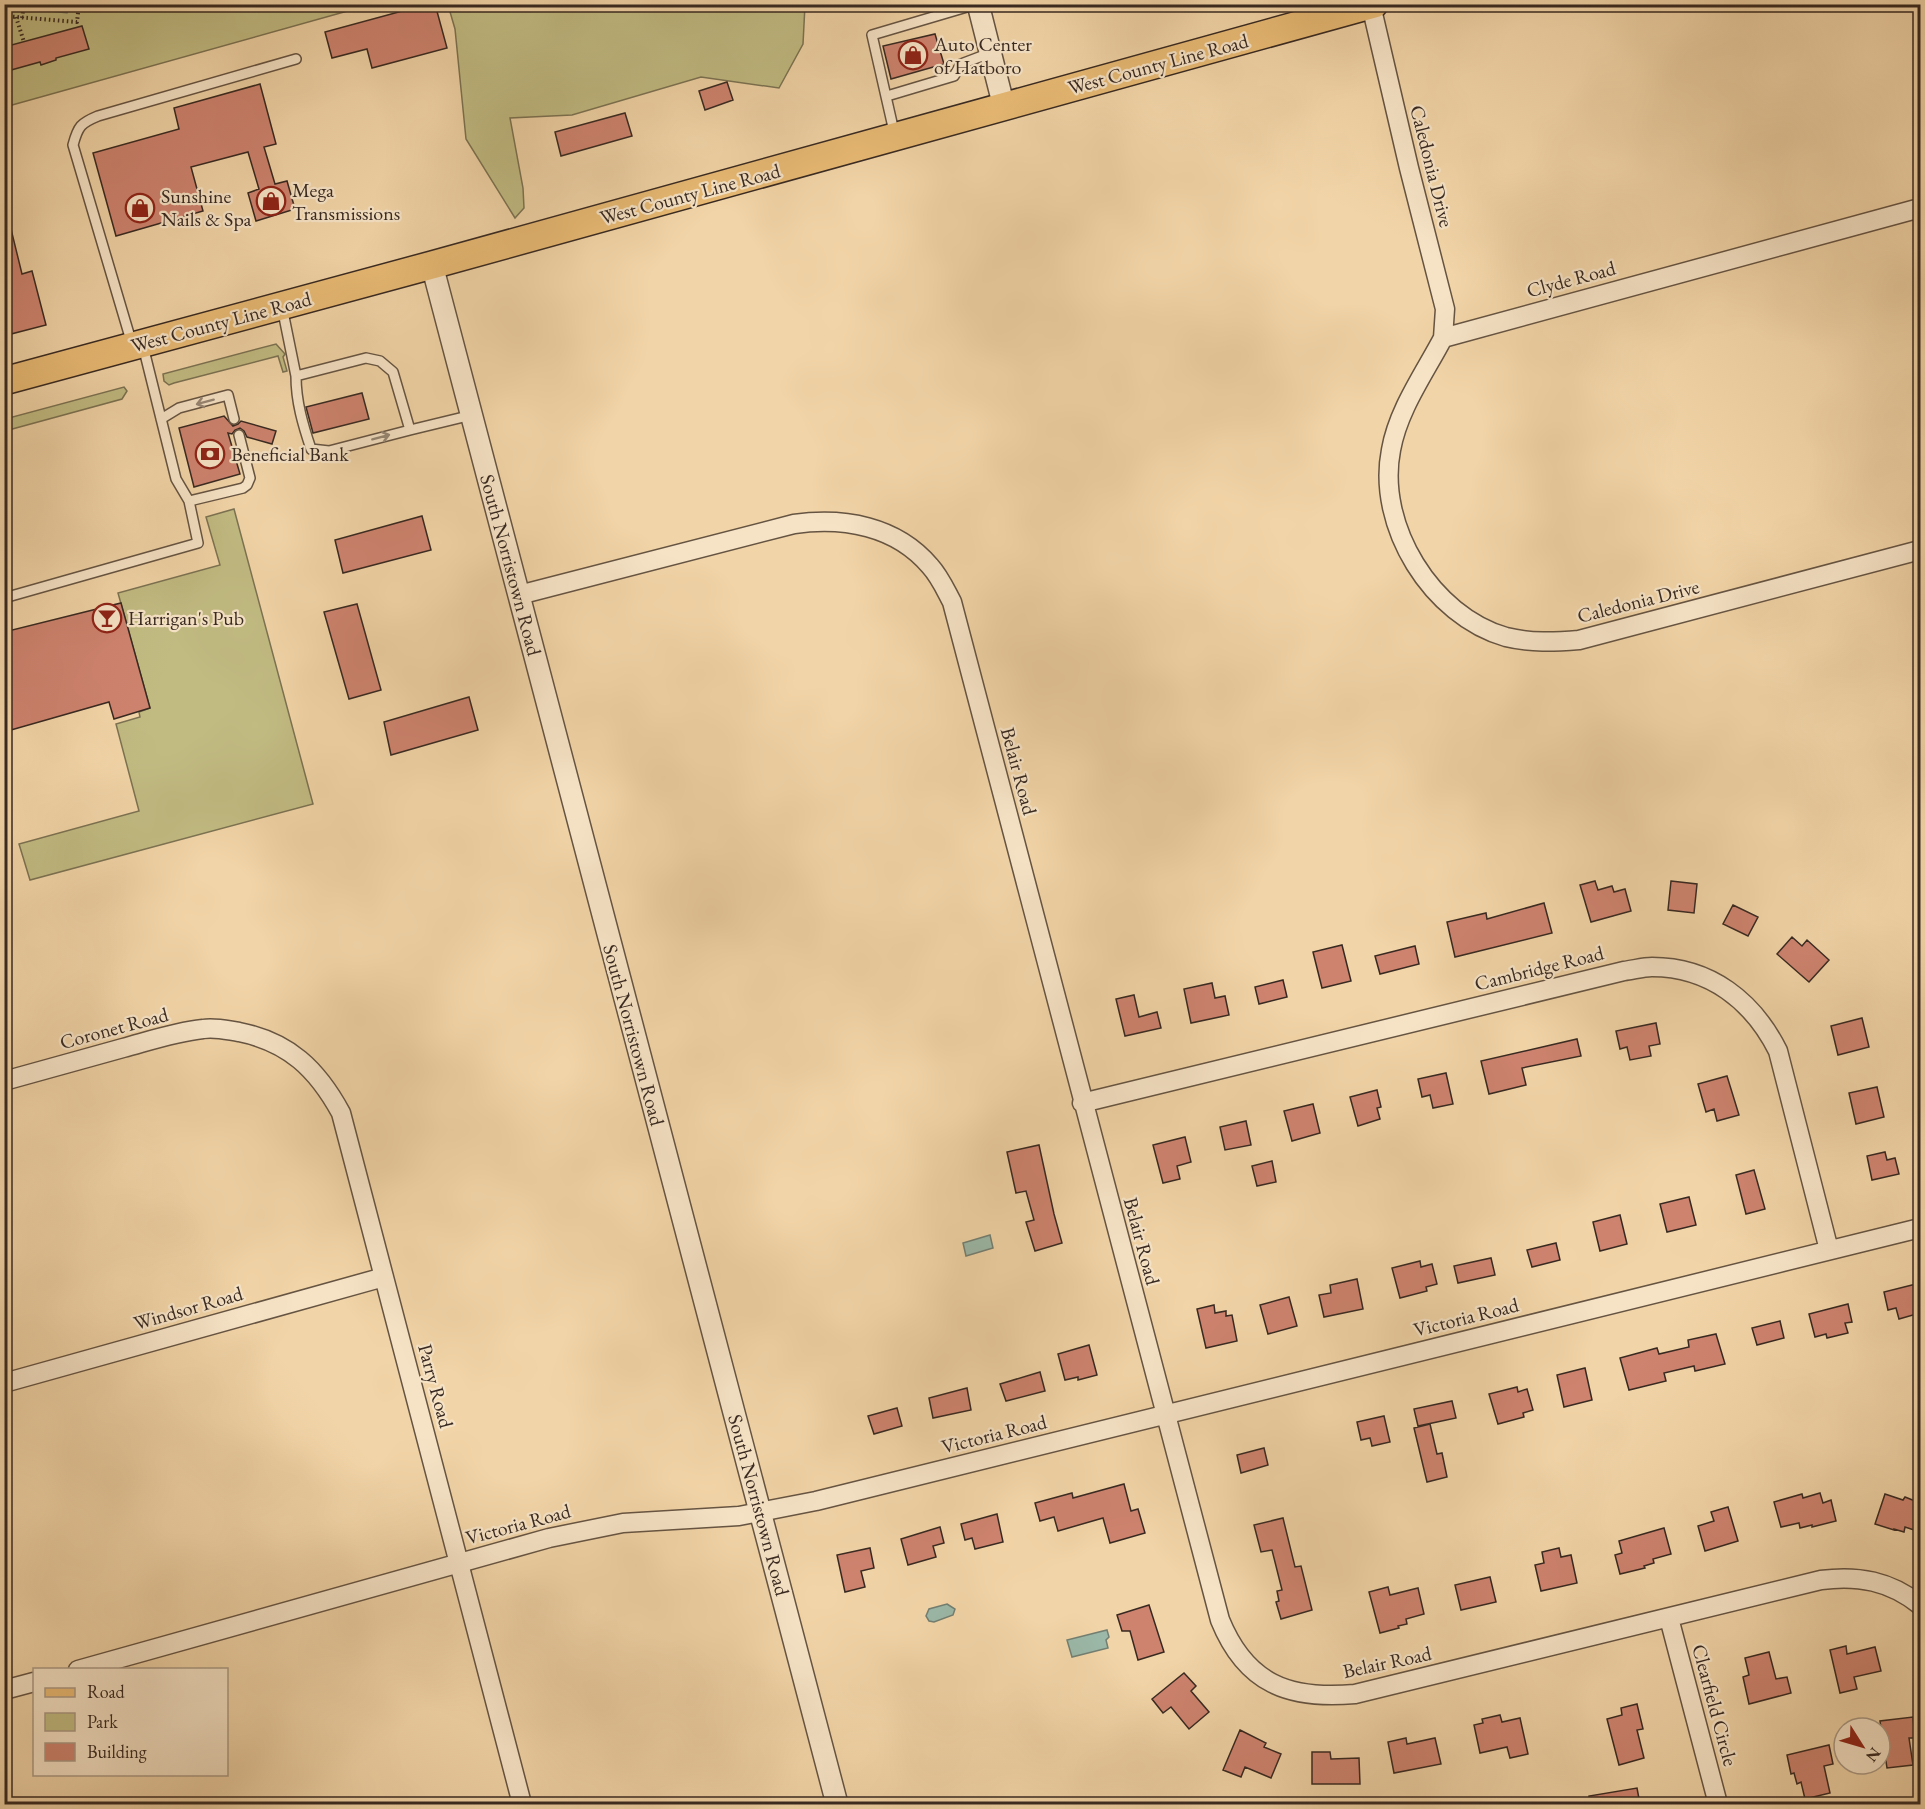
<svg xmlns="http://www.w3.org/2000/svg" width="1925" height="1809" font-family="'EB Garamond',serif">
<rect width="100%" height="100%" fill="#f1d4a7"/>
<filter id="stains"><feTurbulence type="fractalNoise" baseFrequency=".00333" numOctaves="4"/><feColorMatrix values="0 0 0 0 .2 0 0 0 0 .09 0 0 0 0 .02 0 0 0 .5 -.17"/></filter>
<radialGradient id="worn" r=".72"><stop offset=".6" stop-color="#630" stop-opacity="0"/><stop offset="1" stop-color="#630" stop-opacity=".3"/></radialGradient>
<path fill="#c1bb82" stroke="#7c7252" stroke-width="1.5" d="M5 5H369L5 107Z
M448 5V4L805 5 803 44 779 88 701 77 572 115 510 118 523 188 524 208 515 218 466 139 455 29Z
M276 344 285 354 283 357 287 371 283 372 278 356 174 383 169 385 164 381 163 374Z
M124 387 127 391 122 399 5 431V419Z
M234 509 313 804 30 880 19 844 139 811 116 724 140 717 139 712 150 708 118 593 220 565 206 517Z"/>
<path fill="#9bb8a8" stroke="#737f72" stroke-width="1.5" d="M30 5V4L69 5 67 13 29 8Z
M990 1235 993 1248 966 1256 963 1243Z
M947 1604 955 1609 953 1615 934 1622 929 1621 926 1616 929 1609Z
M1107 1630 1109 1637 1106 1640 1108 1648 1072 1657 1067 1640Z"/>
<path fill="#ce836f" stroke="#382921" stroke-width="1.5" d="M428 4H435L447 48 372 68 367 49 332 58 325 32Z
M82 26 89 49 56 58V60L41 65 40 62 4 72V47Z
M935 34 944 64 891 79 883 46Z
M727 82 733 100 705 110 699 91Z
M260 84 276 144 264 147 275 184 287 181 295 209 256 221 248 193 259 189 248 152 191 167 203 211 116 236 93 153 179 129 174 108Z
M625 113 632 136 561 156 555 132Z
M10 225 22 274 32 271 46 325 11 334 4 309V226Z
M362 393 369 419 313 433 306 407Z
M224 416 233 426 238 424 241 421 276 431 272 444 247 437 244 431 240 428 235 430 232 434 228 433 240 474 194 487 179 428Z
M422 516 431 550 343 573 335 540Z
M121 603 150 708 114 719 109 702 4 732V632Z
M357 604 381 690 349 699 324 612Z
M469 697 478 730 391 755 384 722Z
M1595 881 1598 890 1612 886 1614 892 1625 889 1631 911 1591 922 1580 885Z
M1671 881 1697 884 1694 913 1668 910Z
M1544 903 1552 933 1455 957 1447 922 1486 913 1487 919Z
M1733 905 1758 917 1748 936 1723 924Z
M1792 937 1802 946 1807 940 1829 960 1809 982 1777 954Z
M1342 945 1351 981 1322 988 1313 952Z
M1415 946 1419 964 1380 974 1375 956Z
M1283 980 1287 997 1259 1004 1255 987Z
M1212 983 1215 998 1225 996 1229 1015 1191 1023 1184 989Z
M1134 995 1139 1017 1157 1012 1161 1028 1125 1036 1116 999Z
M1862 1018 1869 1047 1838 1055 1831 1026Z
M1656 1023 1660 1044 1649 1046 1651 1056 1630 1060 1627 1047 1620 1049 1616 1031Z
M1577 1039 1581 1056 1522 1068 1526 1085 1489 1094 1481 1061Z
M1446 1073 1453 1104 1433 1108 1430 1095 1422 1097 1418 1079Z
M1727 1076 1739 1115 1717 1121 1714 1109 1706 1112 1698 1084Z
M1877 1087 1884 1117 1856 1124 1849 1093Z
M1377 1090 1381 1107 1377 1108 1380 1119 1358 1126 1350 1097Z
M1313 1104 1320 1133 1292 1141 1284 1111Z
M1246 1121 1251 1145 1225 1150 1220 1127Z
M1185 1137 1191 1162 1177 1166 1180 1179 1163 1183 1153 1145Z
M1039 1145 1054 1214 1062 1243 1035 1251 1026 1222 1034 1220 1026 1191 1016 1193 1007 1152Z
M1885 1152 1887 1160 1895 1158 1899 1174 1872 1180 1867 1156Z
M1272 1161 1276 1182 1257 1186 1252 1166Z
M1754 1170 1765 1209 1746 1214 1736 1175Z
M1689 1197 1696 1225 1667 1232 1660 1204Z
M1620 1215 1627 1244 1600 1251 1593 1222Z
M1556 1243 1560 1260 1532 1267 1527 1250Z
M1491 1258 1495 1275 1458 1283 1454 1266Z
M1420 1261 1421 1267 1432 1264 1437 1284 1426 1287 1427 1291 1400 1298 1392 1268Z
M1357 1279 1363 1309 1324 1317 1319 1295 1331 1293 1330 1285Z
M1920 1283V1313L1899 1319 1896 1308 1888 1310 1884 1292Z
M1289 1297 1297 1326 1268 1334 1260 1305Z
M1848 1304 1852 1322 1845 1323 1848 1333 1827 1338 1826 1334 1815 1337 1809 1314Z
M1214 1305 1215 1313 1226 1311V1316L1232 1315 1237 1341 1206 1348 1197 1309Z
M1780 1321 1784 1338 1757 1345 1752 1328Z
M1716 1334 1725 1364 1695 1371 1694 1366 1664 1373 1666 1381 1629 1390 1620 1358 1657 1348 1659 1354 1689 1347 1688 1340Z
M1089 1345 1097 1375 1078 1380V1377L1065 1380 1058 1354Z
M1585 1368 1592 1400 1564 1407 1557 1375Z
M1040 1372 1045 1391 1006 1401 1000 1384Z
M1517 1387 1518 1392 1527 1389 1533 1410 1523 1413 1524 1417 1498 1424 1489 1394Z
M967 1388 971 1410 933 1418 929 1398Z
M1452 1401 1456 1418 1418 1426 1414 1409Z
M897 1408 902 1426 874 1434 868 1416Z
M1384 1416 1390 1442 1372 1446 1370 1438 1361 1440 1357 1422Z
M1430 1424 1437 1454 1442 1453 1447 1477 1427 1482 1414 1428Z
M1264 1448 1268 1465 1241 1473 1237 1455Z
M1124 1484 1131 1511 1138 1509 1145 1533 1110 1543 1103 1518 1058 1531 1054 1517 1040 1521 1035 1503 1072 1493 1073 1498Z
M1820 1493 1823 1503 1831 1500 1836 1521 1812 1527V1525L1800 1528 1799 1523 1781 1527 1774 1502 1802 1494 1803 1498Z
M1885 1494 1903 1500 1905 1497 1920 1503V1532L1905 1527 1904 1532 1894 1529V1530L1875 1524Z
M1728 1507 1738 1541 1705 1551 1698 1526 1714 1521 1711 1512Z
M997 1514 1003 1542 975 1549 972 1538 965 1540 961 1524Z
M1283 1518 1295 1567 1301 1566 1312 1610 1281 1619 1276 1602 1279 1601 1277 1591 1282 1590 1272 1550 1261 1552 1254 1525Z
M940 1527 944 1543 933 1546 936 1557 908 1565 901 1539Z
M1664 1528 1671 1554 1653 1559 1654 1563 1644 1566 1645 1568 1620 1574 1615 1555 1622 1553 1619 1541Z
M870 1548 874 1568 861 1571 865 1587 845 1592 837 1555Z
M1559 1548 1561 1557 1571 1555 1577 1583 1541 1591 1535 1565 1544 1563 1542 1552Z
M1490 1577 1496 1602 1461 1610 1455 1585Z
M1388 1587 1390 1595 1418 1588 1424 1614 1406 1619 1407 1624 1398 1626 1399 1628 1380 1633 1369 1592Z
M1149 1605 1164 1652 1138 1660 1130 1631H1122L1117 1615Z
M1846 1646 1847 1654 1875 1647 1881 1671 1854 1677 1857 1689 1840 1693 1830 1650Z
M1769 1652 1776 1679 1787 1677 1791 1693 1749 1704 1743 1677 1749 1675 1745 1658Z
M1184 1673 1196 1686 1191 1691 1209 1712 1189 1729 1171 1707 1163 1713 1152 1699Z
M1637 1704 1643 1729 1637 1730 1644 1758 1619 1765 1607 1719 1622 1715 1621 1708Z
M1500 1715 1502 1722 1520 1718 1528 1754 1510 1758 1507 1747 1480 1753 1474 1725 1483 1723 1482 1719Z
M1913 1717 1915 1738H1909L1913 1765 1887 1768 1880 1721Z
M1240 1730 1266 1743 1264 1747 1281 1754 1271 1778 1245 1767 1241 1777 1223 1770Z
M1406 1738 1407 1744 1435 1738 1441 1764 1394 1773 1388 1742Z
M1829 1745 1833 1764 1824 1766 1830 1793 1805 1799 1801 1782 1797 1784 1794 1773 1791 1774 1787 1755Z
M1312 1752H1330L1331 1759 1359 1758 1360 1784H1312Z
M1637 1788 1640 1804H1590L1589 1796Z"/>
<g fill="none" stroke-linecap="round" stroke-linejoin="round">
<g stroke="#665442" stroke-width="12">
<path id="service" d="M887 96 954 76 961 64 990 53
M895 136 872 35 977 4
M282 307 296 376 366 358 380 361 393 372 410 430 472 415
M132 344 73 145C78 126 81 123 98 116L296 59
M296 376C296 402 303 425 311 449L329 451 410 430
M161 419 179 408 228 395 234 419
M189 501 243 488 247 485 250 478 239 435
M4 598 198 543 189 501 176 479 143 346"/>
</g>
<g stroke="#665442" stroke-width="21">
<path id="minor" d="M1371 5 1409 168 1445 309 1443 338
M1920 208 1443 338C1424 374 1398 410 1391 450 1376 526 1432 616 1506 637 1531 643 1554 642 1579 640L1920 550
M519 595 794 524C844 517 896 526 930 566 940 577 945 589 952 602L1220 1620C1246 1684 1289 1700 1355 1694L1821 1580C1858 1575 1890 1581 1920 1605
M4 1081C44 1070 83 1059 123 1048 149 1041 175 1032 203 1029 215 1027 226 1030 239 1032 289 1042 317 1069 341 1113L522 1804
M1082 1103 1624 971C1633 970 1643 967 1652 967 1710 967 1753 1001 1778 1051L1829 1250
M4 1383 384 1277
M1669 1618 1718 1804
M78 1670 549 1538 623 1523 739 1516 816 1501 1920 1228
M4 1690 34 1682"/>
</g>
<g stroke="#665442" stroke-width="24">
<path id="tertiary" d="M978 4 1004 107
M432 265 837 1804"/>
</g>
<g stroke="#382921" stroke-width="30">
<path id="primary" d="M4 381 432 265 1374 4"/>
</g>
<path stroke="#382921" stroke-width="4" stroke-dasharray="1.5 3" stroke-linecap="butt" d="M4 16 77 22 79 4
M16 17 24 42
M22 18 24 4"/>
<use href="#service" stroke="#f6e3c6" stroke-width="9"/>
<use href="#minor" stroke="#f6e3c6" stroke-width="18"/>
<use href="#tertiary" stroke="#f6e3c6" stroke-width="21"/>
<use href="#primary" stroke="#e8ba74" stroke-width="27"/>
</g>
<defs><path id="oneway-shaft" d="M-6 0H5M1.5-3L5.5 0L1.5 3" fill="none" stroke-width="1.6" stroke-linecap="round" stroke-linejoin="round" transform="scale(1.5)"/></defs>
<g stroke="#978674">
<use href="#oneway-shaft" transform="translate(205 402) rotate(165)"/>
<use href="#oneway-shaft" transform="translate(381 437) rotate(-15)"/>
</g>
<defs>
<g id="shop-ring" transform="scale(1.5)"><circle r="9.5" fill="#f6e3c6" stroke="#8f2418" stroke-width="1.5"/><path d="M-5-2.5h2.3a2.7 3.5 0 0 1 5.4 0H5L5.5 6h-11ZM-1.5-2.5h3a1.5 2.3 0 0 0-3 0Z" fill="#8f2418"/></g>
<g id="bank-ring" transform="scale(1.5)"><circle r="9.5" fill="#f6e3c6" stroke="#8f2418" stroke-width="1.5"/><path d="M-6-4H6V4H-6ZM0-2.3a2.3 2.3 0 1 0 0 4.6a2.3 2.3 0 1 0 0-4.6Z" fill="#8f2418"/></g>
<g id="bar-ring" transform="scale(1.5)"><circle r="9.5" fill="#f6e3c6" stroke="#8f2418" stroke-width="1.5"/><path d="M-6-5H6L.8 .8V4.5H3.5V6h-7V4.5H-.8V.8Z" fill="#8f2418"/></g>
</defs>
<g fill-rule="evenodd">
<use href="#shop-ring" x="913" y="55"/>
<use href="#shop-ring" x="271" y="201"/>
<use href="#shop-ring" x="140" y="208"/>
<use href="#bank-ring" x="210" y="454"/>
<use href="#bar-ring" x="107" y="618"/>
</g>
<g text-anchor="middle" dominant-baseline="central" stroke-width="4.5" stroke-linejoin="round" paint-order="stroke">
<g font-size="20" fill="#382921" stroke="#f6e3c6" text-anchor="start">
<text x="934" y="44">Auto Center<tspan x="934" dy="23">of Hatboro</tspan></text>
<text x="292" y="190">Mega<tspan x="292" dy="23">Transmissions</tspan></text>
<text x="161" y="196">Sunshine<tspan x="161" dy="23">Nails &amp; Spa</tspan></text>
<text x="231" y="454">Beneficial Bank</text>
<text x="128" y="618">Harrigan's Pub</text>
</g>
<g font-size="20" fill="#382921" stroke="#f6e3c6">
<text transform="translate(1158 64) rotate(-15)">West County Line Road</text>
<text transform="translate(1432 166) rotate(76)">Caledonia Drive</text>
<text transform="translate(690 194) rotate(-15)">West County Line Road</text>
<text transform="translate(1571 279) rotate(-15)">Clyde Road</text>
<text transform="translate(221 322) rotate(-15)">West County Line Road</text>
<text transform="translate(511 565) rotate(75)">South Norristown Road</text>
<text transform="translate(1638 601) rotate(-14)">Caledonia Drive</text>
<text transform="translate(1019 771) rotate(75)">Belair Road</text>
<text transform="translate(1539 968) rotate(-14)">Cambridge Road</text>
<text transform="translate(114 1028) rotate(-15)">Coronet Road</text>
<text transform="translate(634 1035) rotate(75)">South Norristown Road</text>
<text transform="translate(1142 1241) rotate(75)">Belair Road</text>
<text transform="translate(188 1308) rotate(-16)">Windsor Road</text>
<text transform="translate(1466 1317) rotate(-14)">Victoria Road</text>
<text transform="translate(436 1386) rotate(75)">Parry Road</text>
<text transform="translate(994 1434) rotate(-14)">Victoria Road</text>
<text transform="translate(759 1505) rotate(75)">South Norristown Road</text>
<text transform="translate(518 1524) rotate(-15)">Victoria Road</text>
<text transform="translate(1387 1662) rotate(-12)">Belair Road</text>
<text transform="translate(1715 1705) rotate(75)">Clearfield Circle</text>
</g>
</g>
<rect width="1925" height="1809" fill="none" stroke="#f1d4a7" stroke-width="24"/>
<rect x="6" y="6" width="1913" height="1797" fill="none" stroke="#382921" stroke-width="3"/>
<rect x="12" y="12" width="1901" height="1785" fill="none" stroke="#382921" stroke-width="1.5"/>
<rect x="33" y="1668" width="195" height="108" fill="#f6e3c6" stroke="#aa9984" stroke-width="1.5"/>
<rect x="45" y="1688" width="30" height="9" fill="#e8ba74" stroke="#aa9984" stroke-width="1.5"/>
<text x="87" y="1698" font-size="18" fill="#382921">Road</text>
<rect x="45" y="1713" width="30" height="18" fill="#c1bb82" stroke="#aa9984" stroke-width="1.5"/>
<text x="87" y="1728" font-size="18" fill="#382921">Park</text>
<rect x="45" y="1743" width="30" height="18" fill="#ce836f" stroke="#aa9984" stroke-width="1.5"/>
<text x="87" y="1758" font-size="18" fill="#382921">Building</text>
<g transform="translate(1862 1746) rotate(127)"><circle r="28" fill="#f6e3c6" stroke="#aa9984" stroke-width="1.5"/>
<path d="M0-4.5L10 22L0 15L-10 22Z" fill="#8f2418"/>
<text y="-9" font-size="16" font-weight="bold" text-anchor="middle" fill="#382921">N</text>
</g>
<rect width="100%" height="100%" filter="url(#stains)"/>
<rect width="100%" height="100%" fill="url(#worn)"/>
</svg>
